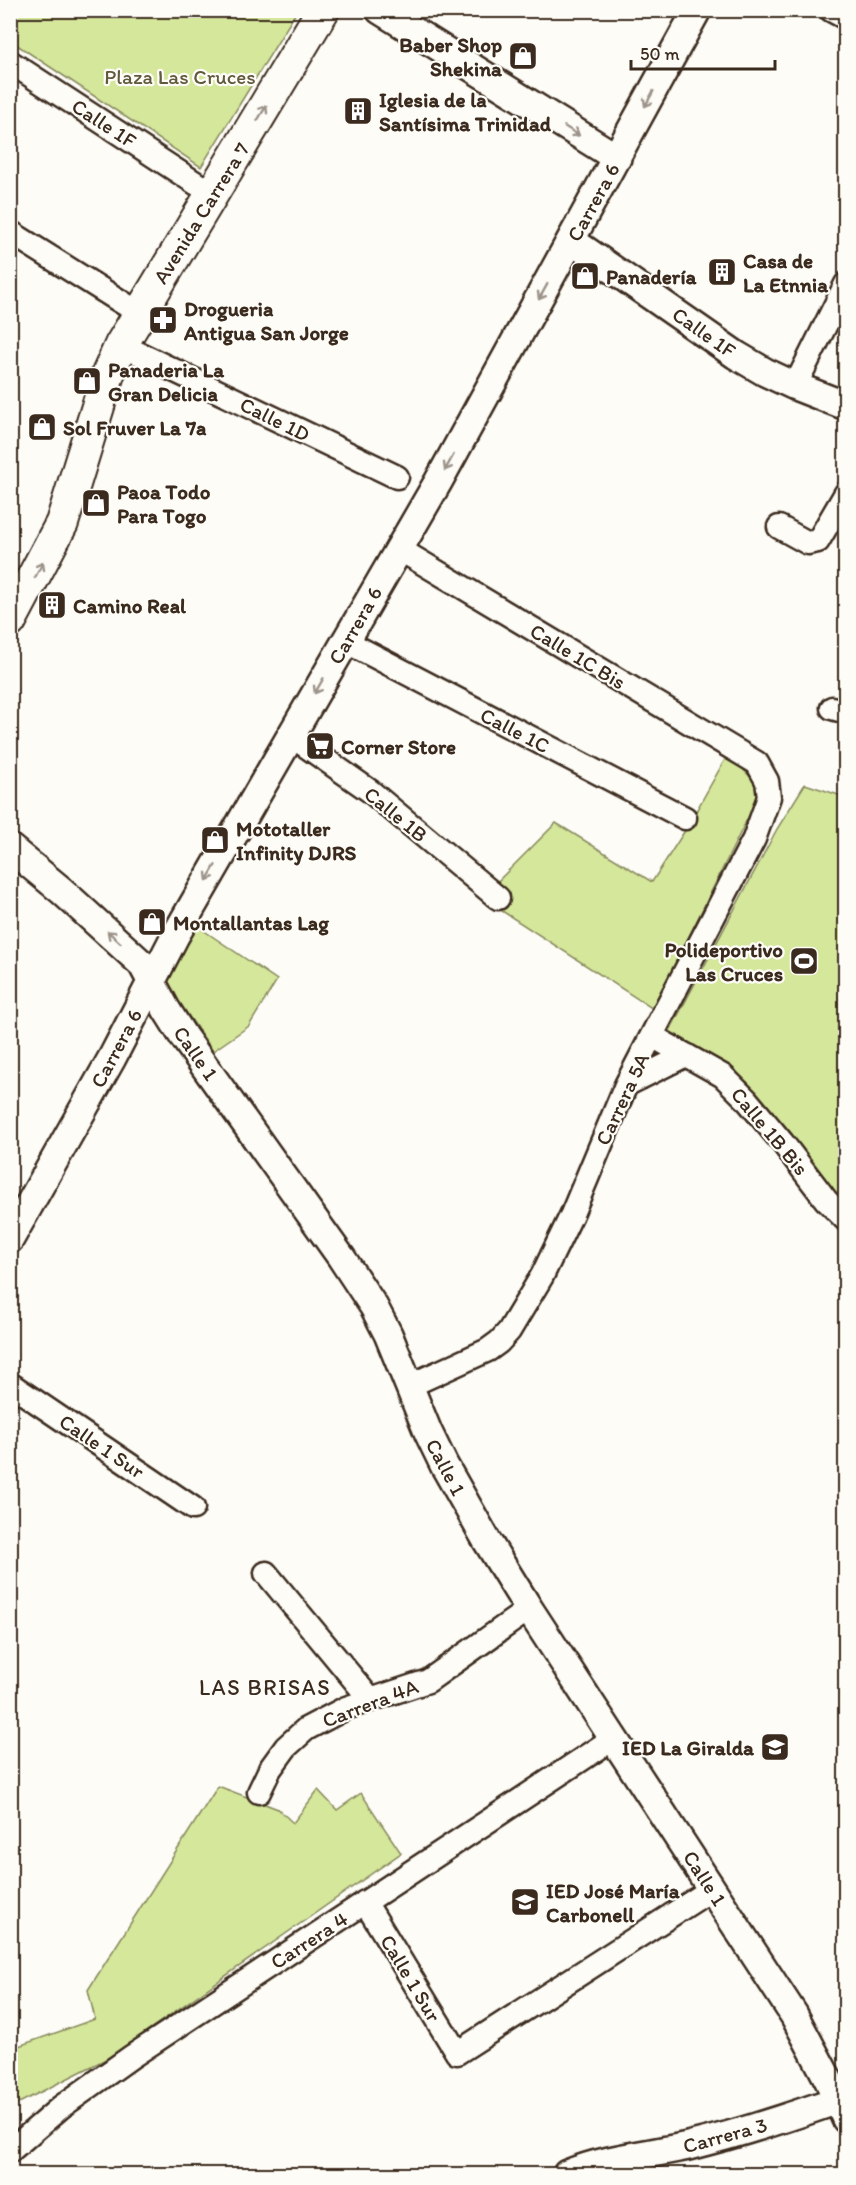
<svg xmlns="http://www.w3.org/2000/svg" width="856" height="2185" font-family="Itim,sans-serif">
<rect width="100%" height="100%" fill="#fdfcf7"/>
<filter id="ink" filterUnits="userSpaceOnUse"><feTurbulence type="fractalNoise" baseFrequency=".0167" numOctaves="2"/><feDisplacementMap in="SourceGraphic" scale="12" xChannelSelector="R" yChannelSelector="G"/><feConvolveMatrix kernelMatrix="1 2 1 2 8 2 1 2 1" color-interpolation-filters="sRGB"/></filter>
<g filter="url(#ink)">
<path fill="#d4e79b" stroke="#88885c" stroke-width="1.5" d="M10 11 11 10 297 11 201 167 11 41Z
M728 754 762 789 653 1009 502 911 510 896 494 885 556 823 652 882 686 829Z
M805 784 845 797V1206L827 1188 748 1083 734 1071 666 1038 777 829Z
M197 926 277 980 249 1026 213 1051 166 983Z
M218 1786 278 1809 293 1823 318 1790 337 1810 361 1793 401 1853 110 2057 11 2107 10 2049 95 2019 88 1990Z"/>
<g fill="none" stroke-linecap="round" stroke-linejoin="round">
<g stroke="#3b2a1e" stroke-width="27">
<path id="minor" d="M831 10 846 18
M10 62 197 184
M10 232 139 313
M121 345 397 477
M795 386 846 284
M779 527 808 543 818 541 846 493
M399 549 757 763 767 781 769 797 754 839 626 1085 572 1214 542 1276 509 1331 499 1342 488 1350 409 1386
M345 641 685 818
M832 708 846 712
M290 735 370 791 498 898
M652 1036 723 1076 746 1099 782 1142 826 1200 846 1220
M626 1085 686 1055
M10 1384 193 1508
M266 1573 370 1699
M259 1792 270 1769 286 1747 306 1729 346 1708 428 1681 529 1609
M365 1902 457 2053 712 1889
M10 2151 61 2107 131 2057 614 1738"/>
</g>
<g stroke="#3b2a1e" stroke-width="32">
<path id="tertiary" d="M380 10 617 158
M572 241 736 355 765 372 795 386 846 406
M10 848 62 891 142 964 166 1009 183 1036 341 1257 374 1307 388 1334 428 1432 444 1465 487 1541 529 1609 794 2015 829 2081 846 2119
M10 1239 112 1058 175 936 438 482 697 10
M567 2174C605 2158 647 2155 688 2146 742 2133 793 2116 846 2097"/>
</g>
<g stroke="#3b2a1e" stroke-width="36">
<path id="secondary" d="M10 621 62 523 108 374 121 345 323 10"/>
</g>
<use href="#minor" stroke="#fdfcf7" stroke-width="22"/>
<use href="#tertiary" stroke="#fdfcf7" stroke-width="27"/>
<use href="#secondary" stroke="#fdfcf7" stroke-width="32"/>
</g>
<defs><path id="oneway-shaft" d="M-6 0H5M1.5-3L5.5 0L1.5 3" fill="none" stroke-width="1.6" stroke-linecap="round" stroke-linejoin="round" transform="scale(1.5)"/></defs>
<g stroke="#9c938a">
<use href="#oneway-shaft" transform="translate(649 99) rotate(119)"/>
<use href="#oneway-shaft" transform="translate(262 113) rotate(-59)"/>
<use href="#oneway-shaft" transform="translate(572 131) rotate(32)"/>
<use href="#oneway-shaft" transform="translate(543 292) rotate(119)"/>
<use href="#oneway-shaft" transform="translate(449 463) rotate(119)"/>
<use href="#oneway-shaft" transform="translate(39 570) rotate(-62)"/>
<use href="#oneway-shaft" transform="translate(319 686) rotate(120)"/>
<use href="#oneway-shaft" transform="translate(211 873) rotate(120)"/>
<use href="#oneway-shaft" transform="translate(114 937) rotate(-138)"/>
</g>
</g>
<defs>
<g id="shop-square" transform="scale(1.5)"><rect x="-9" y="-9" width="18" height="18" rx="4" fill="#3b2a1e" stroke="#fdfcf7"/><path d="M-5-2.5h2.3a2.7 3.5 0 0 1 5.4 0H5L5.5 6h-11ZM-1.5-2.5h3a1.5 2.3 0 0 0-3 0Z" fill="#fff"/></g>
<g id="building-square" transform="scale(1.5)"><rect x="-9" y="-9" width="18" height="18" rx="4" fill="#3b2a1e" stroke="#fdfcf7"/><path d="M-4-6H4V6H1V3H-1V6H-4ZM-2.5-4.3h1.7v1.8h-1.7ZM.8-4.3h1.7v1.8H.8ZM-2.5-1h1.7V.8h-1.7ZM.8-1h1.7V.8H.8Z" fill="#fff"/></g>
<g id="pharmacy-square" transform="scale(1.5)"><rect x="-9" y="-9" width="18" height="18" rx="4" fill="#3b2a1e" stroke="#fdfcf7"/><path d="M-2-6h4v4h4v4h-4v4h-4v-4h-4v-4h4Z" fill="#fff"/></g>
<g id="supermarket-square" transform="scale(1.5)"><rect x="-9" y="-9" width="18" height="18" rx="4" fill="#3b2a1e" stroke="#fdfcf7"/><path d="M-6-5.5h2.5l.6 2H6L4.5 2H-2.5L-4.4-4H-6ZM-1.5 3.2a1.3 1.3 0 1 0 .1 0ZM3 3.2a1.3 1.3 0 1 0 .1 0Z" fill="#fff"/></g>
<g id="stadium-square" transform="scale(1.5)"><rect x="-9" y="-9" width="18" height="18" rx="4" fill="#3b2a1e" stroke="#fdfcf7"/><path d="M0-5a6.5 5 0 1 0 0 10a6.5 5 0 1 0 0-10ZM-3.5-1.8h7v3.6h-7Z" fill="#fff"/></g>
<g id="school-square" transform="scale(1.5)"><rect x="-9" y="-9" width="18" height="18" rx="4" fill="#3b2a1e" stroke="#fdfcf7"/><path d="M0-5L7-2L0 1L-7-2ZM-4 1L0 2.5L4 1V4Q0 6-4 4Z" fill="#fff"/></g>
</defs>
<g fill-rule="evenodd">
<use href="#shop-square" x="523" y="56"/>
<use href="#building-square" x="358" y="111"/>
<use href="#building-square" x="722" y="272"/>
<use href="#shop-square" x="585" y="276"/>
<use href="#pharmacy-square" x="163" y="320"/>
<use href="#shop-square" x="87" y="381"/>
<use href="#shop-square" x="42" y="427"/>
<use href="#shop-square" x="96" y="503"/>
<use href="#building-square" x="52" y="605"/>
<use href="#supermarket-square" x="320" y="746"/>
<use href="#shop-square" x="215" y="840"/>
<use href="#shop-square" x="152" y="922"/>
<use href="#stadium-square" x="804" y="961"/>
<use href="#school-square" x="775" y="1747"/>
<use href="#school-square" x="525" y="1902"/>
</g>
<g text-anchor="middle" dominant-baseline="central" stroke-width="4.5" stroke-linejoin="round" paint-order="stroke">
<g font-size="21" font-weight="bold" fill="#3b2a1e" stroke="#fdfcf7" text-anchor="start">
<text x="502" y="44" text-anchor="end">Baber Shop<tspan x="502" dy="24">Shekina</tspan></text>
<text x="379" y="99">Iglesia de la<tspan x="379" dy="24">Santísima Trinidad</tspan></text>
<text x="743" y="260">Casa de<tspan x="743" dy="24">La Etnnia</tspan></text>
<text x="606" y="276">Panadería</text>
<text x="184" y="308">Drogueria<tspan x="184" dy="24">Antigua San Jorge</tspan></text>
<text x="108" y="369">Panaderia La<tspan x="108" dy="24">Gran Delicia</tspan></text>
<text x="63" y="427">Sol Fruver La 7a</text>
<text x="117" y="491">Paoa Todo<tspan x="117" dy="24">Para Togo</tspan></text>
<text x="73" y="605">Camino Real</text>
<text x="341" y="746">Corner Store</text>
<text x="236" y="828">Mototaller<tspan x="236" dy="24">Infinity DJRS</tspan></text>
<text x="173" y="922">Montallantas Lag</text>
<text x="783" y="949" text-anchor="end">Polideportivo<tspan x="783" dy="24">Las Cruces</tspan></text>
<text x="754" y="1747" text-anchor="end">IED La Giralda</text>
<text x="546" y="1890">IED José María<tspan x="546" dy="24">Carbonell</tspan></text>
</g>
<g font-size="21" fill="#61593d" stroke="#fdfcf7">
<text x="180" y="76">Plaza Las Cruces</text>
</g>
<g font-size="21" fill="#3b2a1e" stroke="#fdfcf7">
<text transform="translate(104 123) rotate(33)">Calle 1F</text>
<text transform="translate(593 202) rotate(-61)">Carrera 6</text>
<text transform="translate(201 213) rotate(-58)">Avenida Carrera 7</text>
<text transform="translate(704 332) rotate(35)">Calle 1F</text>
<text transform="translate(275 419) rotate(26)">Calle 1D</text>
<text transform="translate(355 625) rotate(-60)">Carrera 6</text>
<text transform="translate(578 656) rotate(31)">Calle 1C Bis</text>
<text transform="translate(515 730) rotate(27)">Calle 1C</text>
<text transform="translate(396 814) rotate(39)">Calle 1B</text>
<text transform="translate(116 1048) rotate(-62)">Carrera 6</text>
<text transform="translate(196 1053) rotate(55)">Calle 1</text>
<text transform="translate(622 1099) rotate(-65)">Carrera 5A</text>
<text transform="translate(770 1131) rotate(50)">Calle 1B Bis</text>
<text transform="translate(102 1446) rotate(34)">Calle 1 Sur</text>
<text transform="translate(446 1467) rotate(62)">Calle 1</text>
<text transform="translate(370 1703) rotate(-21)">Carrera 4A</text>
<text transform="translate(705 1878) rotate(57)">Calle 1</text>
<text transform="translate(309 1940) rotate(-33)">Carrera 4</text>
<text transform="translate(411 1978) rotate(59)">Calle 1 Sur</text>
<text transform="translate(725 2135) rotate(-15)">Carrera 3</text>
</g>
<g font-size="22" letter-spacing="1.5" fill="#3b2a1e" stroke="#fdfcf7">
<text x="265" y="1687">LAS BRISAS</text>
</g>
</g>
<rect width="856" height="2185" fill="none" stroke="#fdfcf7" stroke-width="36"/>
<rect x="18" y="18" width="820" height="2149" fill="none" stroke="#3b2a1e" stroke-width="2" filter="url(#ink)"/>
<path d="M631 60v9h144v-9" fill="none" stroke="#3b2a1e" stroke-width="3"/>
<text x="640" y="60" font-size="18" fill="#3b2a1e" stroke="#fdfcf7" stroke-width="4.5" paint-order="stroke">50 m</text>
</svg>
